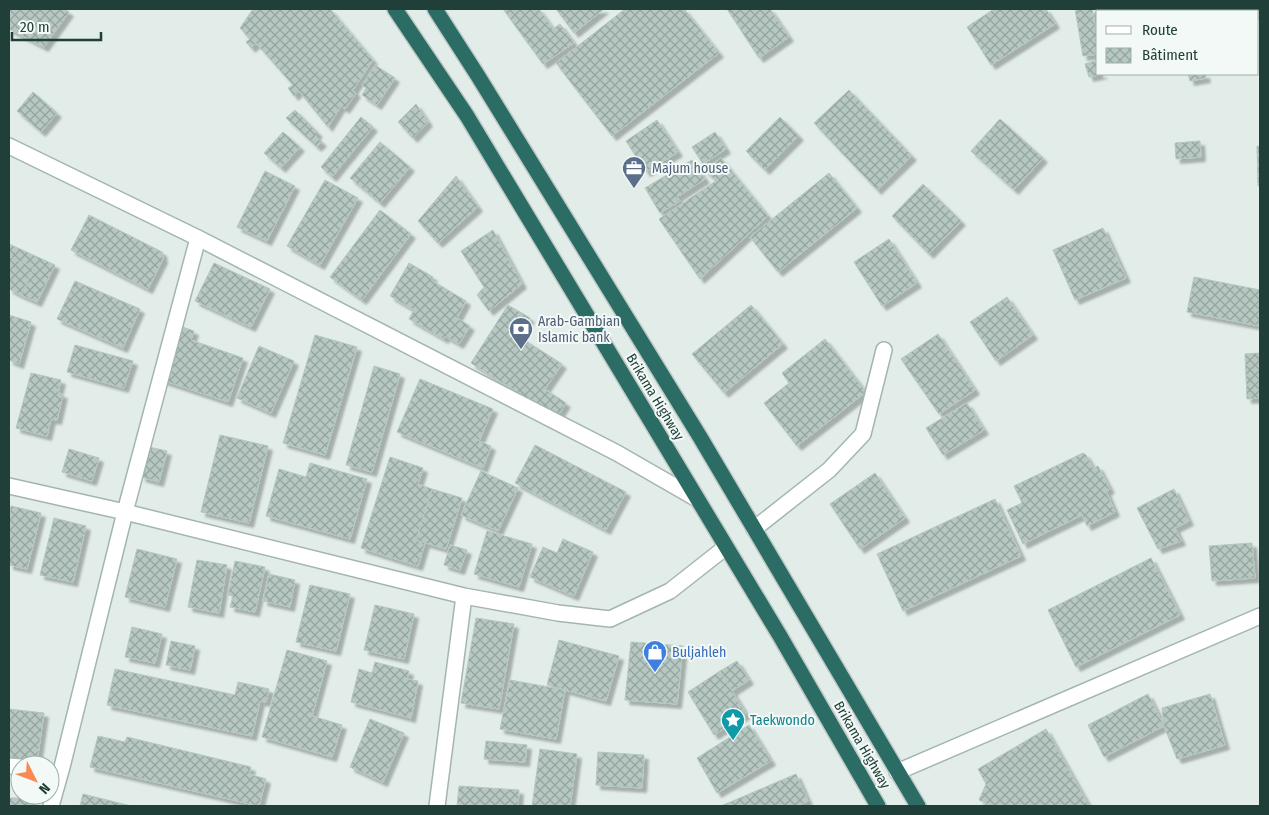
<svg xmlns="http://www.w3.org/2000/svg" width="1269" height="815" font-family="'Fira Sans Condensed',sans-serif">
<defs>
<pattern id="building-cross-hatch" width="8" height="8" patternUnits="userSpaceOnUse" patternTransform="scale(1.25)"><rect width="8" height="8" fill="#b7c8c2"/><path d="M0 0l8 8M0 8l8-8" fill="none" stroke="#94a49f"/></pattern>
<filter id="shadow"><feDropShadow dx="4.5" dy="4.5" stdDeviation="1" flood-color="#0004"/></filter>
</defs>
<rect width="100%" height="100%" fill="#e2ede9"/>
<path fill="url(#building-cross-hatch)" stroke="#b4c7c0" filter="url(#shadow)" d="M9 9H64L69 12 44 47 9 29Z
M253 9H330L373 60 353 90 356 93 345 109 341 106 328 127 299 91 294 96 288 88 293 85 256 43 251 48 246 42 250 39 240 28Z
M503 9H539L553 29 560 24 574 43 543 64Z
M556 9H604L574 33Z
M625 9H684L719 53 612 136 556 63Z
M727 9H770L789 37 759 58Z
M994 9H1046L1055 24 991 65 967 27Z
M1075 9H1092L1098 41V54L1083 56Z
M1108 9H1170V11L1098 12 1097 10Z
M1176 9H1193V11H1177Z
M1254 9H1260V20H1258V11H1254Z
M1098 60V74H1103L1089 77 1085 64Z
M375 65 395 78 377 105 362 95 366 88 362 85Z
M1188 74H1205L1206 78 1190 81Z
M849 90 912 156 877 190 814 123Z
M33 92 57 113 41 132 17 111Z
M416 104 428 122 413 138 398 122Z
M295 110 318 133 315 136 322 142 317 147 286 118Z
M361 117 373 127 332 177 321 167Z
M780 117 799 136 765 170 746 151Z
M1000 119 1043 158 1014 190 971 151Z
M657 120 678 152 646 172 626 141Z
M283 132 300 147 281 168 264 153Z
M715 132 726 149 703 164 692 147Z
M1200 141 1201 157 1176 159 1175 143Z
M380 142 410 167 380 203 350 178Z
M1257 146H1260V186H1258Z
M721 158 768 216 700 279 659 219 716 181 704 170Z
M692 160 705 179 677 197 680 201 660 213 645 188Z
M265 171 295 186 267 241 237 227Z
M829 173 857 208 778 272 750 237Z
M456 176 478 207 438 243 418 221Z
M325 180 358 198 320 265 287 246Z
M923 184 961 221 929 254 892 216Z
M380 210 411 234 362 300 330 277Z
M89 215 162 252 163 259 148 289 71 250Z
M1103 228 1126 278 1075 300 1053 250Z
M493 230 522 284 489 311 477 295 484 287 461 251Z
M889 239 917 283 882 306 854 262Z
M9 244 55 265 37 302 21 295 34 268 9 256Z
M9 256 34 268 21 295 9 289Z
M214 263 270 289 251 327 195 301Z
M409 263 433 277 431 280 466 301 457 318 470 326 459 344 445 336 444 339 409 319 414 310 390 296Z
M1194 277 1260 290V326L1187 312Z
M75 281 140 309 123 348 57 319Z
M1007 297 1033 335 996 361 970 322Z
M508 305 530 318 518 336 562 364 545 389 566 403 557 417 471 363Z
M751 305 783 344 724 393 692 354Z
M9 315 31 322 19 364 9 360Z
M180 326 194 331 191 340 243 358 228 402 162 380Z
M938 334 975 390 939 414 901 359Z
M315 335 357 347 325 455 283 443Z
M825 339 866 392 797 446 764 403 789 383 782 373Z
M75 345 133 361 124 388 67 372Z
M259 346 294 361 271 413 237 398Z
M1260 353V398L1247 399 1245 354Z
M374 366 400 374 372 472 346 465Z
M31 373 61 380 58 393 63 394 57 420 51 419 47 436 16 428Z
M420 379 493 409 479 441 491 446 483 468 397 432Z
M967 403 984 430 943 455 926 428Z
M220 435 268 446 249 523 201 512Z
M535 445 626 492 606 530 515 483Z
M149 447 167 451 159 482 141 477Z
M69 449 99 458 92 481 62 472Z
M1083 453 1086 455 1093 468 1098 466 1110 489 1106 491 1115 512 1087 526 1082 515 1023 544 1007 510 1022 503 1014 486Z
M390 457 423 468 418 484 432 489 416 540 425 543 418 566 361 548Z
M310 463 367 479 350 539 266 516 279 469 306 477Z
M481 471 518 488 498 531 461 515Z
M875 473 905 518 860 549 830 504Z
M432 489 462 498 446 549 416 540Z
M1174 489 1189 521 1175 528 1181 541 1158 549 1137 508Z
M995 499 1021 556 903 611 877 554Z
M11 506 41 513 27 569 9 565V515Z
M54 518 86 526 73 582 40 575Z
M487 531 532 544 519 587 474 574Z
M563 539 593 552 574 596 530 577 543 547 557 553Z
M1252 543 1255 578 1212 581 1209 546Z
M450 545 467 550 460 570 444 565Z
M137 549 177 559 165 607 125 597Z
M1151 558 1180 615 1076 667 1048 610Z
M197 560 227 565 219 613 188 607Z
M235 561 265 567 255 612 230 607 233 596 228 595Z
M269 574 295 580 290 607 263 601Z
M310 585 350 594 336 651 296 642Z
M375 605 414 614 404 659 364 650Z
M476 618 514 624 499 709 461 703Z
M132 627 162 634 155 663 125 657Z
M559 640 619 656 606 701 547 685Z
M171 641 195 646 190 670 166 665Z
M631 642 683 646 677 704 625 700Z
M287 650 327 661 312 716 342 725 332 757 262 737Z
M737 661 749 680 732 691 720 671Z
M375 662 409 671 407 679 418 681 411 718 351 702 359 669 372 673Z
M115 669 235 695 238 682 269 689 266 702 260 701 252 736 107 705Z
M720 671 746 714 714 735 688 692Z
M510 680 565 690 556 739 500 729Z
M1148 694 1164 726 1104 757 1088 725Z
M1210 694 1225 745 1177 759 1164 726 1162 708Z
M9 709 44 713 37 761 9 757Z
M370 719 404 733 383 782 350 767Z
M749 725 771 761 717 793 697 758Z
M1046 729 1089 806H992L979 800 986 784 978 769Z
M98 736 125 742 127 737 251 767 249 774 266 779 259 806 90 767Z
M486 741 527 745 525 762 484 759Z
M540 749 577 754 570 806H532Z
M598 752 644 755 642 788 596 785Z
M796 774 808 801 797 806H721Z
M459 786 519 790 518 806H457Z
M83 794 131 806H80Z
M9 798H21L35 802V806H9Z"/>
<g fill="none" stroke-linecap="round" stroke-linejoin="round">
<g stroke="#a4b5b1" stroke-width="18">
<path id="minor" d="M9 146 198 238 617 453 697 499
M9 486 125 512 464 596 558 613 610 619 670 591 726 547
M754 529 829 470 863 434 884 350
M9 766 20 767
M897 772 1260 616
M51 806 62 767 125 512 198 238
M437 806 464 596"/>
</g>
<g stroke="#c1c9c8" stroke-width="18">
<path id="highway" d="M395 9 467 116 780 636 878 806
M435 9 478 76 700 437 918 806"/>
</g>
<use href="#minor" stroke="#fff" stroke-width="15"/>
<use href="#highway" stroke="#2b6d64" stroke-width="15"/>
</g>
<defs>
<g id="office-pin" transform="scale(1.25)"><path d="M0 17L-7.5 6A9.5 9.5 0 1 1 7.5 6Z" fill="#5c6f8a" stroke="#f2f9f6"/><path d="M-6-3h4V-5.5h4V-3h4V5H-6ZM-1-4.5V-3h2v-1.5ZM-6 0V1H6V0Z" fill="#fff"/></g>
<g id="bank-pin" transform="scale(1.25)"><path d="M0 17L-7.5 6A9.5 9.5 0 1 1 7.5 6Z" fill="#5c6f8a" stroke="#f2f9f6"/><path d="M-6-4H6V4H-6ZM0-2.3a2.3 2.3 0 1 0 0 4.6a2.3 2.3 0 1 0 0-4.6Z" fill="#fff"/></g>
<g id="shop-pin" transform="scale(1.25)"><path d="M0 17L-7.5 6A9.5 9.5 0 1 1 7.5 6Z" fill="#3f7fe0" stroke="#f2f9f6"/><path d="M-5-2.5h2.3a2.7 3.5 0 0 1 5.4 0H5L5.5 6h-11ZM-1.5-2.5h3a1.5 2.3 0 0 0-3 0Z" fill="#fff"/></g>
<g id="sight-pin" transform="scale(1.25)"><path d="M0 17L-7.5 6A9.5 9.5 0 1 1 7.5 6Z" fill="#0f9aa8" stroke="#f2f9f6"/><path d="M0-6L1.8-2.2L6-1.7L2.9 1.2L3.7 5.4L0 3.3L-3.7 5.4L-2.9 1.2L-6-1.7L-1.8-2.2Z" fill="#fff"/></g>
</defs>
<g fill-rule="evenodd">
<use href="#office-pin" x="634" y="168"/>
<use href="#bank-pin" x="521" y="329"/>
<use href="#shop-pin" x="655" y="652"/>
<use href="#sight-pin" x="733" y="720"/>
</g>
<g text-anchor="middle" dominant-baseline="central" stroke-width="4" stroke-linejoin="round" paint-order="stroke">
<g font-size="14" fill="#4e5e75" stroke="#f2f9f6" text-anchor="start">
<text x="652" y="168">Majum house</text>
<text x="538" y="321">Arab-Gambian<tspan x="538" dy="16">Islamic bank</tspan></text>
</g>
<g font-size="14" fill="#213f39" stroke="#f2f9f6">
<text transform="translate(655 397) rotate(59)">Brikama Highway</text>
<text transform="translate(862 745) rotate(60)">Brikama Highway</text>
</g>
<g font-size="14" fill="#366cbe" stroke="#f2f9f6" text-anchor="start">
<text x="672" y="652">Buljahleh</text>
</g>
<g font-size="14" fill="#0d838f" stroke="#f2f9f6" text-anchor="start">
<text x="750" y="720">Taekwondo</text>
</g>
</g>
<rect width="1269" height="815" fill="none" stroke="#213f39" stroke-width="20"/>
<rect x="1096" y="10" width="162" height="65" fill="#f2f9f6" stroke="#9eafaa"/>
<rect x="1106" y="26" width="25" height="8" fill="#ffffff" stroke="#9eafaa"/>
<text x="1142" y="35" font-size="15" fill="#213f39">Route</text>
<rect x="1106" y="48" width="25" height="15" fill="url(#building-cross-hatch)" stroke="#9eafaa"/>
<text x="1142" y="60" font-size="15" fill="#213f39">Bâtiment</text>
<g transform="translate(35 780) rotate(132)"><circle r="24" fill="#f2f9f6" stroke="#9eafaa"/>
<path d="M0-4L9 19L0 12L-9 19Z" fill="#fa8853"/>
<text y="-8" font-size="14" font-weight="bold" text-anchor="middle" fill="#213f39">N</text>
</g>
<path d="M12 32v8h89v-8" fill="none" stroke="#213f39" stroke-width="2.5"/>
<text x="20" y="32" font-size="15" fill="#213f39" stroke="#f2f9f6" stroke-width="4" paint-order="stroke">20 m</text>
</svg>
